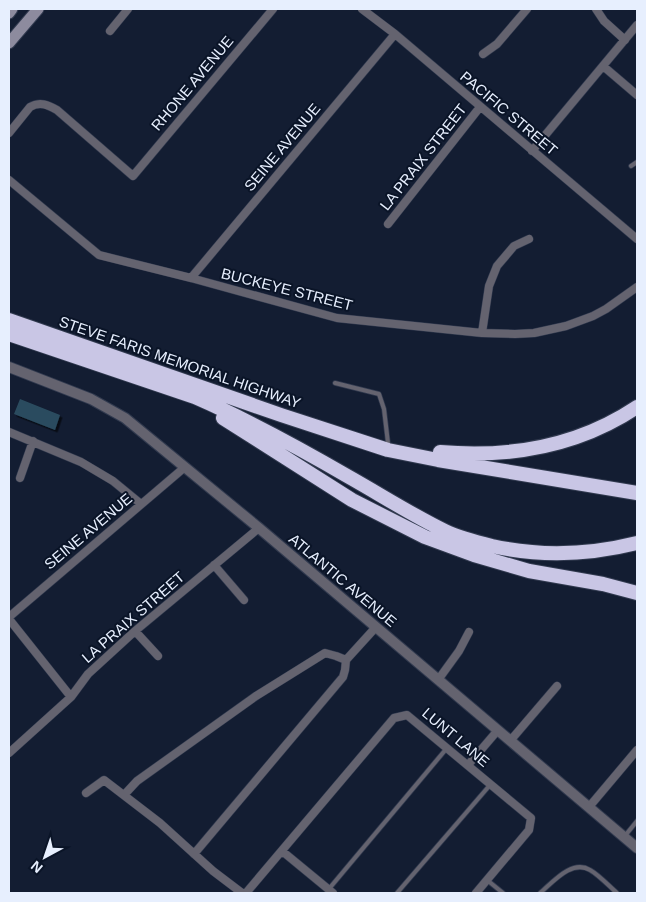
<svg xmlns="http://www.w3.org/2000/svg" width="646" height="902" font-family="Arial,sans-serif">
<defs>
<filter id="shadow"><feDropShadow dx="2.5" dy="2.5" stdDeviation="0" flood-color="#0009"/></filter>
</defs>
<rect width="100%" height="100%" fill="#131d32"/>
<path fill="#2b4b5e" filter="url(#shadow)" d="M20 399 60 415 55 430 14 414Z"/>
<g fill="none" stroke-linecap="round" stroke-linejoin="round">
<g stroke="#313a4f" stroke-width="5.5">
<path id="service" d="M631 166 637 162
M335 383 379 394 384 409 388 443 387 447
M624 837 637 821
M487 880 503 893
M328 890 447 748
M397 893 490 785
M540 893C553 882 572 859 590 870 599 875 610 887 617 893"/>
</g>
<g stroke="#313a4f" stroke-width="9">
<path id="minor" d="M362 9 395 34 637 239
M596 9 604 21 625 40
M110 31 128 9
M483 54 497 44 527 9
M603 66 637 95
M9 133 30 107C40 101 48 105 57 110L133 176 273 9
M532 151 637 25
M9 180 99 255 191 278 337 318 482 333 515 334 534 333 566 326 593 316 606 309 637 287
M388 224 480 107
M191 278 395 34
M482 333 489 286 497 266 514 246 529 239
M9 432 81 462 113 481 141 504
M20 478 33 441
M214 565 244 600
M9 617 185 467
M9 619 71 697
M135 631 158 656
M346 660 376 627
M438 680 459 651 469 632
M510 741 557 686
M9 753 71 697 88 674 135 631 259 528
M468 765 498 730
M86 793 104 780 160 823 213 871 242 893
M124 795 137 781 256 696 325 653 336 656 346 660 345 670 343 677 194 854
M589 807 637 750
M282 851 333 893
M246 893 394 718 407 715 531 818 529 830 476 893"/>
</g>
<g stroke="#313a4f" stroke-width="12">
<path id="tertiary" d="M9 367 91 399 125 418 259 528 637 848"/>
</g>
<g stroke="#313a4f" stroke-width="13">
<path id="secondary" d="M9 13 12 9
M9 43 38 9"/>
</g>
<g stroke="#313a4f" stroke-width="16">
<path id="motorway" d="M9 320 281 415 388 450 438 460 637 493
M9 334 195 397C248 420 299 448 349 477 381 495 412 515 445 531 460 538 476 542 492 546 541 557 589 555 637 543
M223 418 352 500 425 537 474 555 529 571 603 584 637 593
M440 452C510 458 577 447 637 407"/>
</g>
<use href="#service" stroke="#64636f" stroke-width="4"/>
<use href="#minor" stroke="#64636f" stroke-width="8"/>
<use href="#tertiary" stroke="#64636f" stroke-width="10"/>
<use href="#secondary" stroke="#8d8b9e" stroke-width="11"/>
<use href="#motorway" stroke="#c9c6e5" stroke-width="14"/>
</g>
<g text-anchor="middle" dominant-baseline="central" stroke-width="4" stroke-linejoin="round" paint-order="stroke">
<g font-size="15" fill="#e7effe" stroke="#0a1427">
<text transform="translate(192 83) rotate(-50)">RHONE AVENUE</text>
<text transform="translate(509 113) rotate(40)">PACIFIC STREET</text>
<text transform="translate(282 147) rotate(-50)">SEINE AVENUE</text>
<text transform="translate(423 157) rotate(-52)">LA PRAIX STREET</text>
<text transform="translate(287 289) rotate(14)">BUCKEYE STREET</text>
<text transform="translate(180 362) rotate(19)">STEVE FARIS MEMORIAL HIGHWAY</text>
<text transform="translate(88 531) rotate(-40)">SEINE AVENUE</text>
<text transform="translate(343 580) rotate(40)">ATLANTIC AVENUE</text>
<text transform="translate(133 617) rotate(-41)">LA PRAIX STREET</text>
<text transform="translate(456 737) rotate(40)">LUNT LANE</text>
</g>
</g>
<rect width="646" height="902" fill="none" stroke="#e7effe" stroke-width="20"/>
<g transform="translate(45 857) rotate(220)" stroke="#0a1427" stroke-width="4" paint-order="stroke">
<path d="M0-4L9 19L0 12L-9 19Z" fill="#e7effe"/>
<text y="-8" font-size="14" font-weight="bold" text-anchor="middle" fill="#e7effe">N</text>
</g>
</svg>
